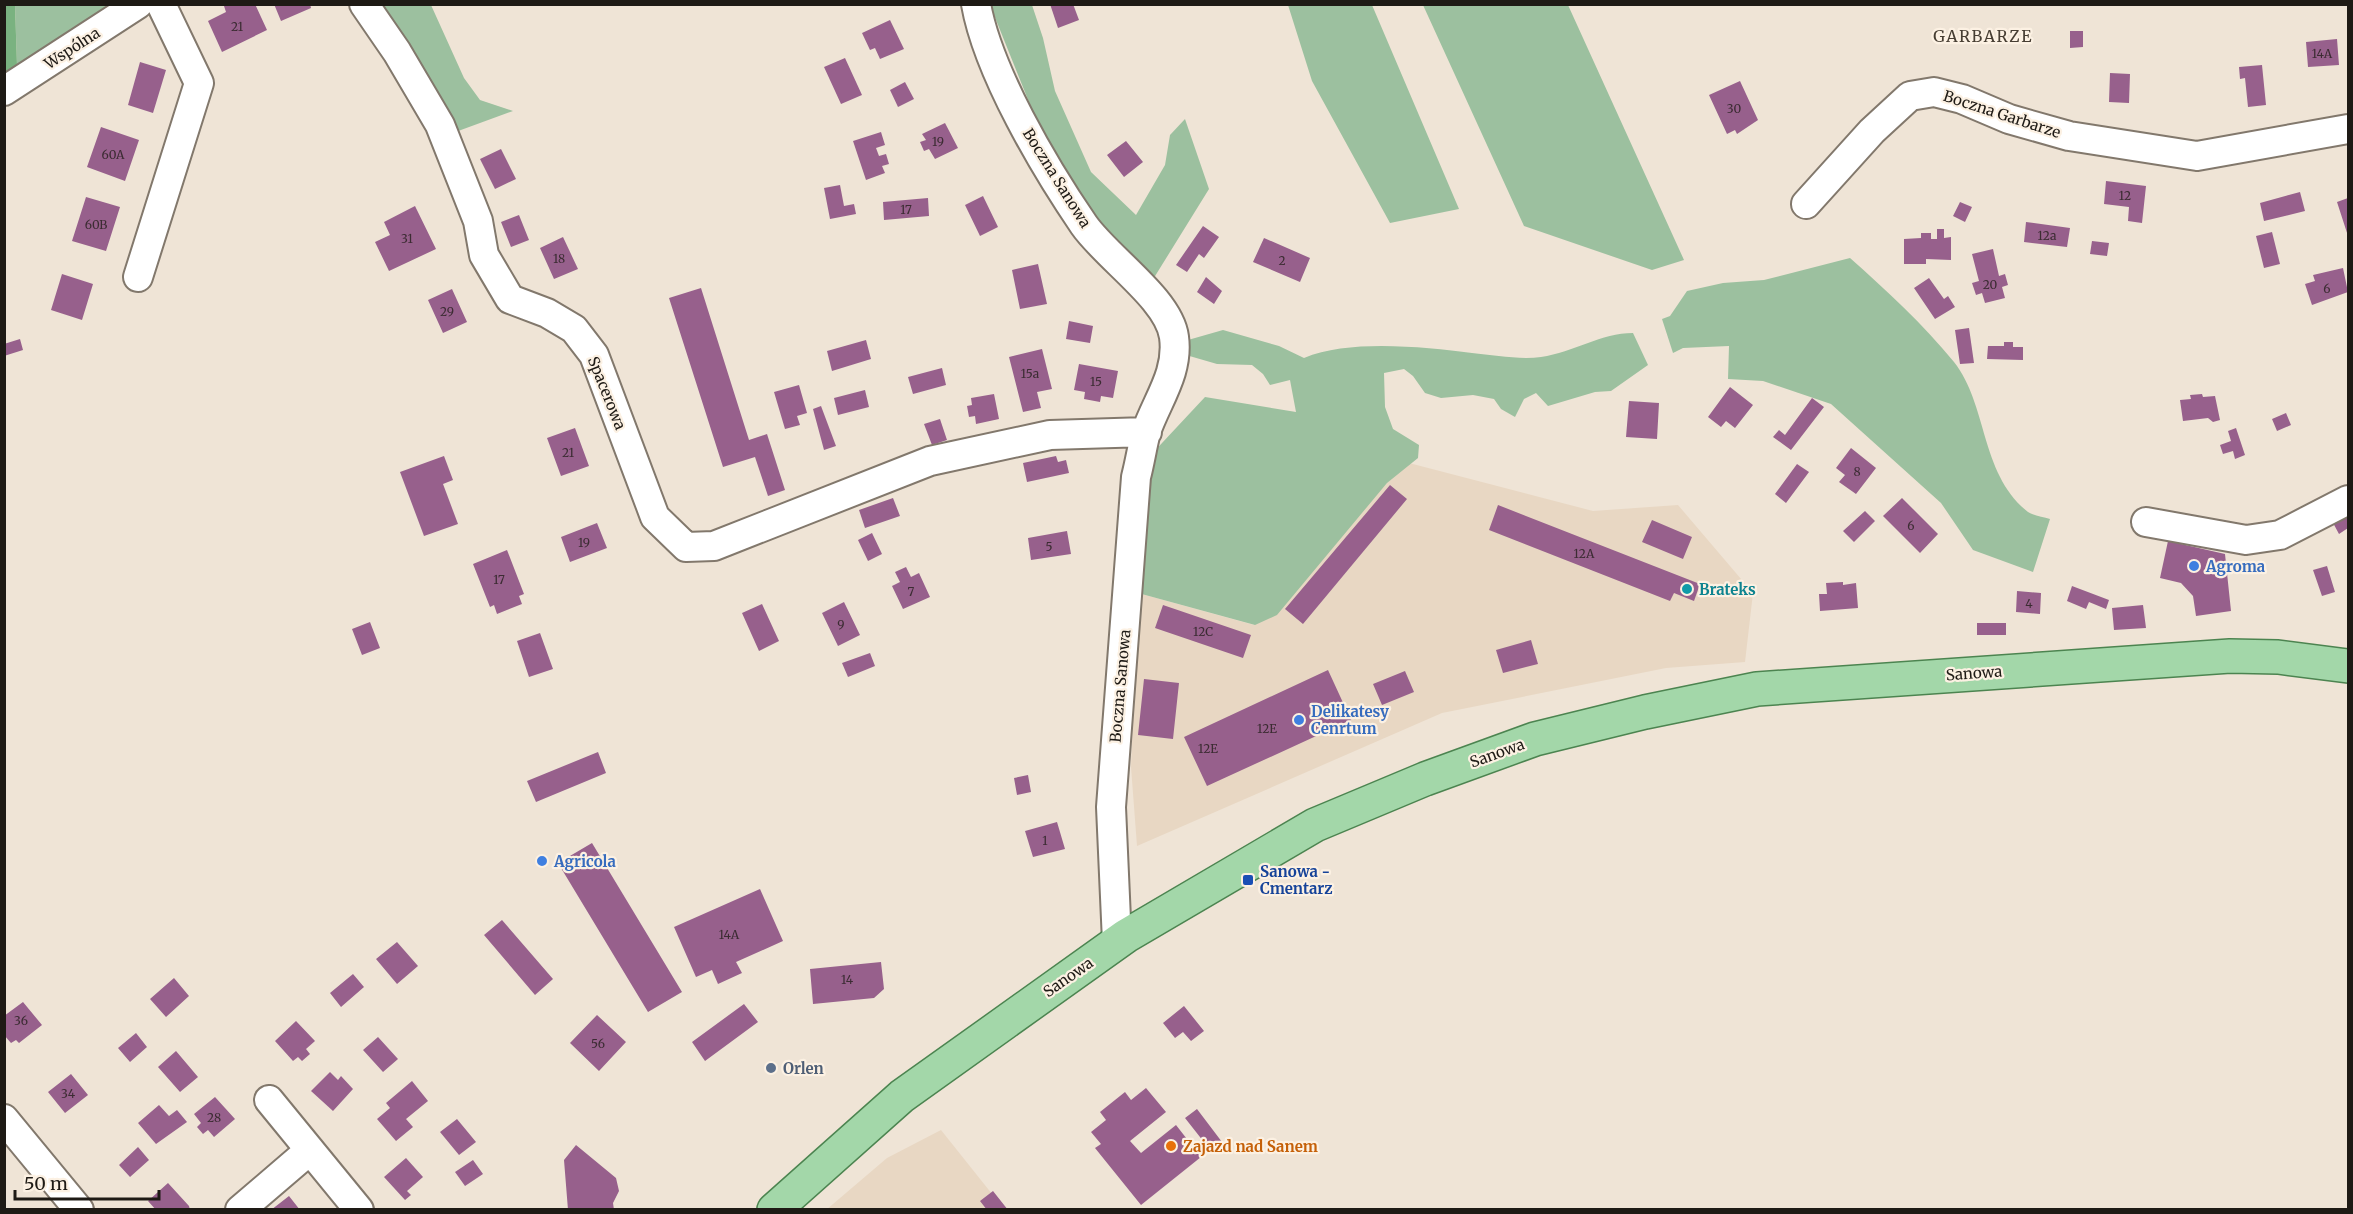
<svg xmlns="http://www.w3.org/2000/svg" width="2353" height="1214" font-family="Merriweather,serif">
<rect width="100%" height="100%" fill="#efe4d6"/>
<path fill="#e8d7c3" d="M1409 463 1593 511 1678 505 1753 593 1745 662 1666 668 1442 713 1137 846 1131 767 1138 593 1254 625 1387 483Z
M941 1130 1004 1209 826 1210 887 1158Z"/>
<path fill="#9cc09f" d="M15 4 116 5 17 65Z
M379 5H431L464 78 480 100 513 111 450 134Z
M990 5H1032L1043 38 1055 91 1091 172 1136 215 1165 165 1170 135 1185 119 1209 189 1152 281 1085 205 1037 122Z
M1288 5H1372L1459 209 1390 223 1312 81Z
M1423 5H1568L1684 260 1652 270 1524 226Z
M1850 258C1886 290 1923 324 1954 362 1988 405 1980 474 2028 512 2034 516 2043 517 2050 519L2033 572 1973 550 1941 503 1831 404 1763 381 1728 379 1729 346 1683 348 1673 353 1662 319 1670 316 1687 291 1723 283 1764 280Z
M1223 330 1279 346 1304 358C1350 339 1423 347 1472 353 1494 355 1520 360 1541 357 1574 352 1601 333 1633 333L1648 365 1611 391 1595 392 1548 406 1536 393 1524 399 1515 417 1501 409 1494 399 1473 395 1441 398 1425 393 1413 376 1404 369 1384 373 1385 407 1393 429 1419 445 1418 458 1387 483 1277 615 1255 625 1138 593 1148 458 1205 397 1296 412 1290 380 1270 385 1263 374 1252 365 1217 364 1186 355 1181 342Z"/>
<path fill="#7ab280" d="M4 5H15L17 65 5 72Z"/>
<path fill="#97608c" d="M227 4H255L267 30 222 52 208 21 226 12 224 6Z
M274 4H310L311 8 281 21Z
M1050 4H1073L1079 20 1058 28Z
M890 20 904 49 880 59 875 48 870 50 862 33Z
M2070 31H2083V47L2070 48Z
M2337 39 2339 65 2308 67 2306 42Z
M845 58 862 95 841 104 824 67Z
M140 62 166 70 153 113 128 105Z
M2262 65 2266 105 2248 107 2245 78 2240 79 2239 67Z
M2110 73 2130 74 2129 103 2109 102Z
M1740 81 1758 120 1737 134 1735 130 1727 134 1709 95Z
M905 82 914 99 898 107 890 90Z
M945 123 958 148 935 159 929 149 924 151 920 142 926 140 922 134Z
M101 127 139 140 125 181 87 167Z
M881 132 885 145 876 148 879 156 886 154 889 164 882 166 885 173 866 180 853 141Z
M1126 141 1143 162 1124 177 1107 155Z
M501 149 516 179 495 189 480 159Z
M2106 181 2146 186 2142 223 2128 221 2129 207 2104 204Z
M840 185 844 206 854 204 856 214 830 219 824 188Z
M2300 192 2305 211 2264 221 2260 203Z
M983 196 998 227 980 236 965 205Z
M86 197 120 207 106 251 72 241Z
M928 198 929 216 884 220 883 202Z
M2348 198V236L2337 202Z
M1960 202 1972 207 1965 222 1953 216Z
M415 206 436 249 389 271 375 242 390 235 384 222Z
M519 215 529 240 511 247 501 222Z
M2026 222 2070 228 2067 247 2024 242Z
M1203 226 1219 237 1204 258 1199 254 1187 272 1176 265Z
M1937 229H1944V238L1951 237V260L1926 259V264H1904V239L1921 238V233H1931V239H1937Z
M2272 232 2280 264 2264 268 2256 236Z
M563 237 578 269 554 279 540 248Z
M1264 238 1310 258 1300 282 1253 262Z
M2092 241 2109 243 2107 256 2090 254Z
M1993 249 1999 276 2005 274 2008 285 2002 287 2005 298 1985 303 1982 293 1976 295 1972 283 1979 281 1972 254Z
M1038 264 1047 304 1020 309 1012 270Z
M2343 268 2348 292 2312 305 2305 284 2315 281 2313 275Z
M62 274 93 284 82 320 51 310Z
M1206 277 1222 291 1214 304 1197 292Z
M1929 278 1944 299 1948 296 1955 307 1935 319 1914 288Z
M701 288 749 440 767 434 785 490 768 496 755 457 723 467 669 298Z
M452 289 467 322 443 333 428 300Z
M1069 321 1093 326 1090 343 1066 339Z
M1969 328 1974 363 1960 364 1955 330Z
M20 339 23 350 4 356V344Z
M866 340 871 359 832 371 827 351Z
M2004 342H2013V347H2023V360L1987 359 1988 346H2004Z
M1042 349 1052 389 1037 392 1041 408 1023 412 1009 357Z
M1079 364 1118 371 1113 398 1101 396 1100 402 1084 399 1085 392 1074 390Z
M942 368 946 385 913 394 908 377Z
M799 385 807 413 797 416 800 425 785 429 774 392Z
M1730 387 1753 405 1735 428 1726 421 1721 427 1708 417Z
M865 390 869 407 838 415 834 398Z
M994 394 999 419 976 424 975 416 969 417 967 406 972 405 971 398Z
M2202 394 2203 397 2215 396 2220 420 2213 422 2208 418 2183 421 2180 400 2191 399 2190 395Z
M1812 398 1824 407 1791 450 1773 437 1779 430 1785 435Z
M1629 401 1659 403 1657 439 1626 437Z
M821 406 836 446 824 450 813 409Z
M2286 413 2291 425 2277 431 2272 419Z
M940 419 947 440 932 445 924 424Z
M575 428 589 466 561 476 547 438Z
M2236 428 2245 455 2235 459 2233 451 2223 454 2220 445 2231 441 2228 431Z
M1851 448 1876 468 1856 494 1839 482 1845 475 1836 468Z
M444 456 453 480 443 484 458 524 424 536 400 472Z
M1056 456 1058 462 1066 460 1069 473 1027 482 1023 463Z
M1797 464 1809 472 1786 503 1775 494Z
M1390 485 1407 499 1303 624 1285 609Z
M893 498 900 516 865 528 859 510Z
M1902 498 1938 534 1920 553 1883 516Z
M1498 505 1700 584 1694 601 1674 593 1670 601 1489 530Z
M1865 511 1875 521 1854 542 1843 531Z
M2348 511V528L2339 534 2332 521Z
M1652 520 1692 537 1683 559 1642 542Z
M597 523 607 548 570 562 561 537Z
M1067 531 1071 554 1031 560 1028 538Z
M872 533 882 554 868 561 858 540Z
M2168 541 2225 554 2231 611 2196 616 2193 596 2181 583 2160 578Z
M507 550 524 594 519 596 522 604 497 614 494 605 490 607 473 564Z
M2327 566 2335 592 2322 596 2313 570Z
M906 567 911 577 919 573 930 597 903 609 892 586 900 582 895 572Z
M1843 582V585L1856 583 1858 608 1820 611 1819 594H1827L1826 583Z
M2072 586 2109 600 2106 609 2089 602 2086 609 2067 601Z
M2017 591 2041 593 2040 614 2016 612Z
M844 602 860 635 838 646 822 613Z
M762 604 779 641 759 651 742 613Z
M1163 605 1251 635 1243 658 1155 628Z
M2143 605 2146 628 2114 630 2112 608Z
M370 622 380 648 362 655 352 629Z
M1977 623H2006V635H1977Z
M540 633 553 669 529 677 517 641Z
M1531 640 1538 664 1503 673 1496 650Z
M870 653 875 666 848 677 842 663Z
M1328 670 1351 720 1207 786 1184 737Z
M1405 671 1414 692 1382 705 1373 684Z
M1144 679 1179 683 1173 739 1138 735Z
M598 752 606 773 536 802 527 781Z
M1028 775 1031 792 1017 795 1014 778Z
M1057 822 1065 849 1033 857 1025 831Z
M592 843 682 992 648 1012 558 863Z
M760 889 783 941 736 962 742 973 718 984 712 970 696 977 674 927Z
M502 920 553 979 535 995 484 935Z
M397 942 418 966 397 984 376 959Z
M881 962 884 989 874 998 813 1004 810 969Z
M353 974 364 987 341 1007 330 993Z
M174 978 189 996 166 1017 150 999Z
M23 1002 42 1025 19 1043 16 1040 11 1043 4 1035V1016Z
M744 1004 758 1022 705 1061 692 1042Z
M1184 1006 1204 1031 1191 1041 1183 1032 1175 1038 1163 1023Z
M597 1015 626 1042 599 1071 570 1043Z
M296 1021 315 1041 306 1049 310 1054 302 1061 298 1057 293 1061 275 1041Z
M136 1033 147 1047 130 1062 118 1048Z
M378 1037 398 1059 383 1072 363 1050Z
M176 1051 198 1077 180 1092 158 1067Z
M330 1072 338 1080 341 1076 353 1089 333 1111 311 1091Z
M71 1074 88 1095 65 1113 48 1092Z
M412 1081 428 1101 406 1119 413 1127 396 1141 377 1119 390 1108 386 1103Z
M1146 1088 1166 1112 1130 1141 1141 1153 1176 1125 1201 1157 1141 1205 1095 1148 1101 1144 1091 1132 1106 1120 1100 1112 1125 1092 1131 1100Z
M215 1097 235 1119 214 1137 208 1130 203 1134 197 1127 201 1123 194 1114Z
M159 1105 169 1116 177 1110 187 1122 156 1144 138 1123Z
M1197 1109 1222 1142 1211 1151 1185 1118Z
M457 1119 476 1142 459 1155 440 1132Z
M576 1145 616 1178 619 1191 613 1203 614 1210H568L564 1160Z
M138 1147 149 1160 130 1177 119 1165Z
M406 1158 423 1177 407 1191 411 1195 405 1200 384 1177Z
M473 1160 483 1174 465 1186 455 1172Z
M168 1183 189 1206 190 1210H156L148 1201Z
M993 1191 1008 1210H987L980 1201Z
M289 1196 300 1210H271Z"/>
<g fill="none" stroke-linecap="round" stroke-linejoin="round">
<g stroke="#82786c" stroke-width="32">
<path id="minor" d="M364 4 397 52 440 125 478 221 484 255 510 299 547 313 574 329 594 355 655 517 686 547 714 546 930 461 1050 435 1147 432
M976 4C988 72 1045 168 1084 225 1107 258 1169 299 1174 337 1179 373 1157 400 1146 432 1142 447 1140 462 1136 477L1111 807 1117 942
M4 91 138 4
M1806 204 1872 131 1910 96 1934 92 1962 99 2009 119 2069 136 2197 156 2348 129
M138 277 199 83 161 4
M2146 522 2246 540 2280 535 2348 500
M269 1100 359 1210
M4 1119 79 1210
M240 1210 310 1150"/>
</g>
<g stroke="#4c8450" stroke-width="36">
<path id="major" d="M774 1210 902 1096 1126 936 1315 825 1425 779 1535 739 1645 712 1757 689 2230 656 2278 657 2348 666"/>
</g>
<use href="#minor" stroke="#fff" stroke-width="28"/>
<use href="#major" stroke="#a3d7a9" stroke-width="33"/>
</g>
<g fill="#3f7fe0" stroke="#fcf1e3" stroke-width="2">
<circle cx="2194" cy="566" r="6"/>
<circle cx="1299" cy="720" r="6"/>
<circle cx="542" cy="861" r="6"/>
</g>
<circle fill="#0f9aa8" stroke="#fcf1e3" stroke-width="2" cx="1687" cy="589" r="6"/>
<rect fill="#1a4fb4" stroke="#fcf1e3" stroke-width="2" x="1242" y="874" width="12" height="12" rx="3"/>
<circle fill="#5c6f8a" stroke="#fcf1e3" stroke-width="2" cx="771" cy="1068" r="6"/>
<circle fill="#e8710a" stroke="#fcf1e3" stroke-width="2" cx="1171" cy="1146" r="6"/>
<g text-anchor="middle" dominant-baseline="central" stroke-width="4.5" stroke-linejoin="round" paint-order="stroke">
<g font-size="12" fill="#3c2c33">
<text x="237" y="26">21</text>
<text x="2322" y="53">14A</text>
<text x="1734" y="108">30</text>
<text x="938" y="141">19</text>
<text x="113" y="154">60A</text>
<text x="2125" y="195">12</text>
<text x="906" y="209">17</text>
<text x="96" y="224">60B</text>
<text x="2047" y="235">12a</text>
<text x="407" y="238">31</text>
<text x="559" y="258">18</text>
<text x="1282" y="260">2</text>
<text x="1990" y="284">20</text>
<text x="2327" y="288">6</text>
<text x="447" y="311">29</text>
<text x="1030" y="373">15a</text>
<text x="1096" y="381">15</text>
<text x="568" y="452">21</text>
<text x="1857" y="471">8</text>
<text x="1911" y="525">6</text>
<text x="584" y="542">19</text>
<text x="1049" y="546">5</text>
<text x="1584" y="553">12A</text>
<text x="499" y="579">17</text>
<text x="911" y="591">7</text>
<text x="2029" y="603">4</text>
<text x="841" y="624">9</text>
<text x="1203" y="631">12C</text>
<text x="1267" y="728">12E</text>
<text x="1208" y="748">12E</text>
<text x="1045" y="840">1</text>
<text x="729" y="934">14A</text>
<text x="847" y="979">14</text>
<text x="21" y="1020">36</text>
<text x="598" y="1043">56</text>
<text x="68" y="1093">34</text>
<text x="214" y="1117">28</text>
</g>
<g font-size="15" fill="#1e1a15" stroke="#fcf1e3">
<text transform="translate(72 48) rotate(-33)">Wspólna</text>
<text transform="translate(2002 114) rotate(18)">Boczna Garbarze</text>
<text transform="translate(1057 178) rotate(58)">Boczna Sanowa</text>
<text transform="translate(607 393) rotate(68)">Spacerowa</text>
<text transform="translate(1974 673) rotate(-4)">Sanowa</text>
<text transform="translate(1120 686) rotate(-85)">Boczna Sanowa</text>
<text transform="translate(1497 753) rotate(-20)">Sanowa</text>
<text transform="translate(1068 977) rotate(-35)">Sanowa</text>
</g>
<g font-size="15" font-weight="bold" fill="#366cbe" stroke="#fcf1e3" text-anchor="start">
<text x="2206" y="566">Agroma</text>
<text x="1311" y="711">Delikatesy<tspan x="1311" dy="17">Cenrtum</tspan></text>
<text x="554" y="861">Agricola</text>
</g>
<g font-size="15" font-weight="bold" fill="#0d838f" stroke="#fcf1e3" text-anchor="start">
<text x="1699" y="589">Brateks</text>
</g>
<g font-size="15" font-weight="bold" fill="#164399" stroke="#fcf1e3" text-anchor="start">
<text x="1260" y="871">Sanowa -<tspan x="1260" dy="17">Cmentarz</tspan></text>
</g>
<g font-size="15" font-weight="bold" fill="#4e5e75" stroke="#fcf1e3" text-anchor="start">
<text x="783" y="1068">Orlen</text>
</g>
<g font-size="15" font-weight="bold" fill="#c56008" stroke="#fcf1e3" text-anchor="start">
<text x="1183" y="1146">Zajazd nad Sanem</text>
</g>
<g font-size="16" letter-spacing="1.5" fill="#473e33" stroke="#fcf1e3">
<text x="1983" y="36">GARBARZE</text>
</g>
</g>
<rect width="2353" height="1214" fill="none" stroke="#1e1a15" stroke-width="12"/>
<path d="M15 1190v9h144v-9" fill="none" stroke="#1e1a15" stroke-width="3"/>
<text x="24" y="1190" font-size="18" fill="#1e1a15" stroke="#fcf1e3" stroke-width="4.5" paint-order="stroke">50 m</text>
</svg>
